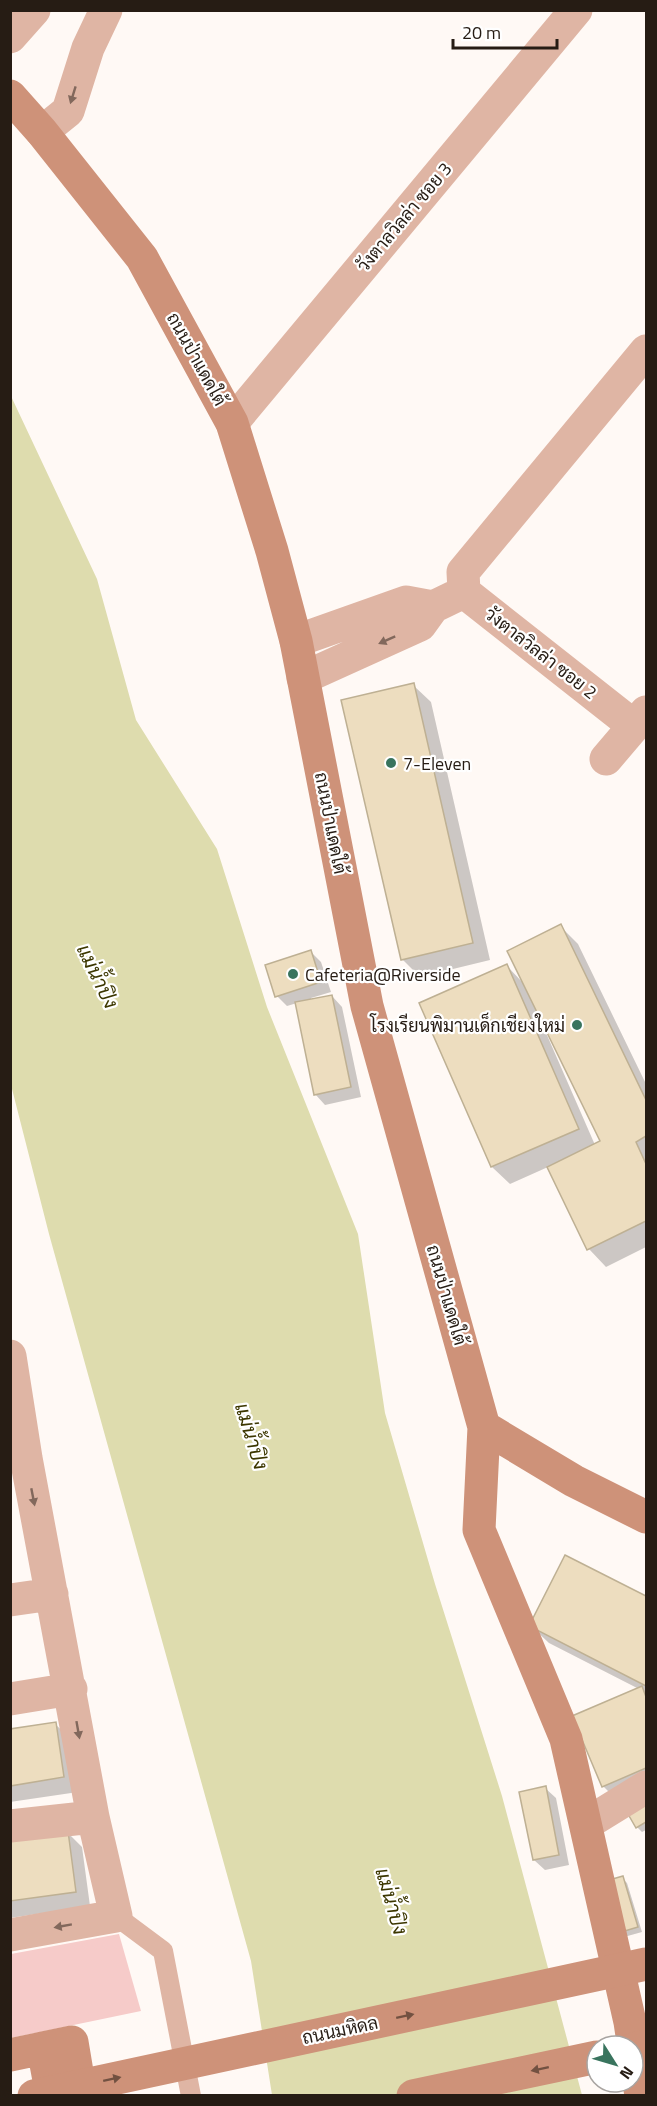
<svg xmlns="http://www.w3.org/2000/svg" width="657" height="2106" font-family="'Titillium Web',Sarabun,sans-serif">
<rect width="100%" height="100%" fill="#fff9f5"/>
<path fill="#f6cbc9" d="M119 1934 141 2011 11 2038V1954Z"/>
<path fill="#dedcae" d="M10 394 97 579 136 720 217 849 267 1007 358 1234 385 1413 435 1584 502 1796 582 2095H272L251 1961 49 1234 11 1085Z"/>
<path fill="#0003" fill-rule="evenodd" d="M413 685 431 702 490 960 420 977 402 959Z
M560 926 578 944 646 1084V1247L606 1267 589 1249 548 1167 510 1184 492 1167 421 1004 507 966 524 984ZM545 1025 602 1142 595 1145 543 1026Z
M311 952 321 962 331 992 311 998V1001L332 996 342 1007 361 1097 325 1105 315 1094 297 1003 287 1006 277 996Z
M566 1557 646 1598V1788L618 1801 603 1786 639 1689 549 1643 531 1626Z
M55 1724 70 1738 78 1792 10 1802V1731Z
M545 1788 556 1798 569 1865 545 1870 534 1860Z
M646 1795V1830L642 1832 637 1827Z
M67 1832 82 1847 90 1906 10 1918V1840Z
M622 1878 627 1883 642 1932 624 1937Z"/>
<path fill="#edddbf" stroke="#beb093" stroke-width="1.5" d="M414 683 473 943 401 960 341 700Z
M561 924 646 1100V1136L636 1142 646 1164V1221L587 1250 547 1167 600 1141 507 951Z
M311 950 321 982 275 997 265 965Z
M507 964 579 1129 491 1167 419 1003Z
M332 995 351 1087 314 1095 295 1002Z
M565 1555 646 1596V1686L529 1626Z
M642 1686 646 1697V1768L602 1787 572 1716Z
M56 1722 64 1777 10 1786V1729Z
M546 1786 559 1855 533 1860 519 1792Z
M646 1793V1822L636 1828 624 1807Z
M68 1831 76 1892 10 1901V1839Z
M623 1876 638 1927 618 1933 602 1882Z"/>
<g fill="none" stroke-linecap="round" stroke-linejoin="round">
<path stroke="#dfb5a4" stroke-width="20" d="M116 1916 163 1951 191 2096"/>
<path stroke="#dfb5a4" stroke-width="33" d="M10 37 34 10
M42 132 68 111 88 48 106 10
M232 423 576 10
M296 641 406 602 433 607
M303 678 420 625 433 607 464 592
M634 726 464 592 463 572 646 351
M606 759 646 712
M10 1356 26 1458 93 1817 116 1916 10 1935
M10 1600 52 1594
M10 1699 71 1689
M586 1824 646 1787
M10 1826 93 1817"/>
<path stroke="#ce9279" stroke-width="33" d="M10 96 42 132 142 258 232 423 272 551 296 641 367 1006 484 1427 479 1530 566 1739 630 2022 641 2096
M484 1427 574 1481 646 1517
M43 2048 72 2042 81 2096
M10 2055 43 2048 52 2096
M413 2096 597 2057"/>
<path stroke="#ce9279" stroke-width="33" d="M633 2049 646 2046
M34 2096 646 1964"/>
</g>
<defs><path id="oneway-solid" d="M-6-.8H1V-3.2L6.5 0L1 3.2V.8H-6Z" transform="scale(1.5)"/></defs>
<g fill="#82685c">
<use href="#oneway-solid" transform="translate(73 95) rotate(107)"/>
<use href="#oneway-solid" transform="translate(387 640) rotate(156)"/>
<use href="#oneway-solid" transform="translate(33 1497) rotate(79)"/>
<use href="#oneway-solid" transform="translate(78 1730) rotate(80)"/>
<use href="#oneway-solid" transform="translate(63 1926) rotate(170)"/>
</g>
<g fill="#725141">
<use href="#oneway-solid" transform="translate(405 2016) rotate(-12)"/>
<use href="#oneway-solid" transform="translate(540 2069) rotate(168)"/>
<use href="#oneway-solid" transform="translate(112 2079) rotate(-12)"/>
</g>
<g fill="#39745e" stroke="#fff" stroke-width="2">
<circle cx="391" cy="763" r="6"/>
<circle cx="293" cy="974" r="6"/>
<circle cx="577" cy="1025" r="6"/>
</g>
<g text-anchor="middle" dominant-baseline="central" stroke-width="4.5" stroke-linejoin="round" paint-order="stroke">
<g font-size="18" fill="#261c14" stroke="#fff">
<text transform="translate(404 217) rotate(-50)">วังตาลวิลล่า ซอย 3</text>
<text transform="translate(197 359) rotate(61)">ถนนป่าแดดใต้</text>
<text transform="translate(541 653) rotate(38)">วังตาลวิลล่า ซอย 2</text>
<text transform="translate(331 823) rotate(79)">ถนนป่าแดดใต้</text>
<text transform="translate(447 1295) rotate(74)">ถนนป่าแดดใต้</text>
<text transform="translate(340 2030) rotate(-12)">ถนนมหิดล</text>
</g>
<g font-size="18" fill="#261c14" stroke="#fff" text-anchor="start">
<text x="403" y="763">7-Eleven</text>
<text x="305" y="974">Cafeteria@Riverside</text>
<text x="565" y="1025" text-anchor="end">โรงเรียนพิมานเด็กเชียงใหม่</text>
</g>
<g font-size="20" font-style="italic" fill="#3c3700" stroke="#fff">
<text transform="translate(98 976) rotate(64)">แม่น้ำปิง</text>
<text transform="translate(252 1436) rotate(73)">แม่น้ำปิง</text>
<text transform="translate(392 1901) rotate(74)">แม่น้ำปิง</text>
</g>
</g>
<rect width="657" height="2106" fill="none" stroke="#261c14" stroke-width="24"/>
<g transform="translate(615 2064) rotate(127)"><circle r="28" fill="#ffffff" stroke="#a8a4a1" stroke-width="1.5"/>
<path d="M0-4.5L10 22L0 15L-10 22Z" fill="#39745e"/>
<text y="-9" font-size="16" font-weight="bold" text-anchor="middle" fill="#261c14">N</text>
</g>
<path d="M453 39v9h104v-9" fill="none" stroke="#261c14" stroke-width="3"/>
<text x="462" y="39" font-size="18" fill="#261c14" stroke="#ffffff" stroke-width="4.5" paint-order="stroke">20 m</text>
</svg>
